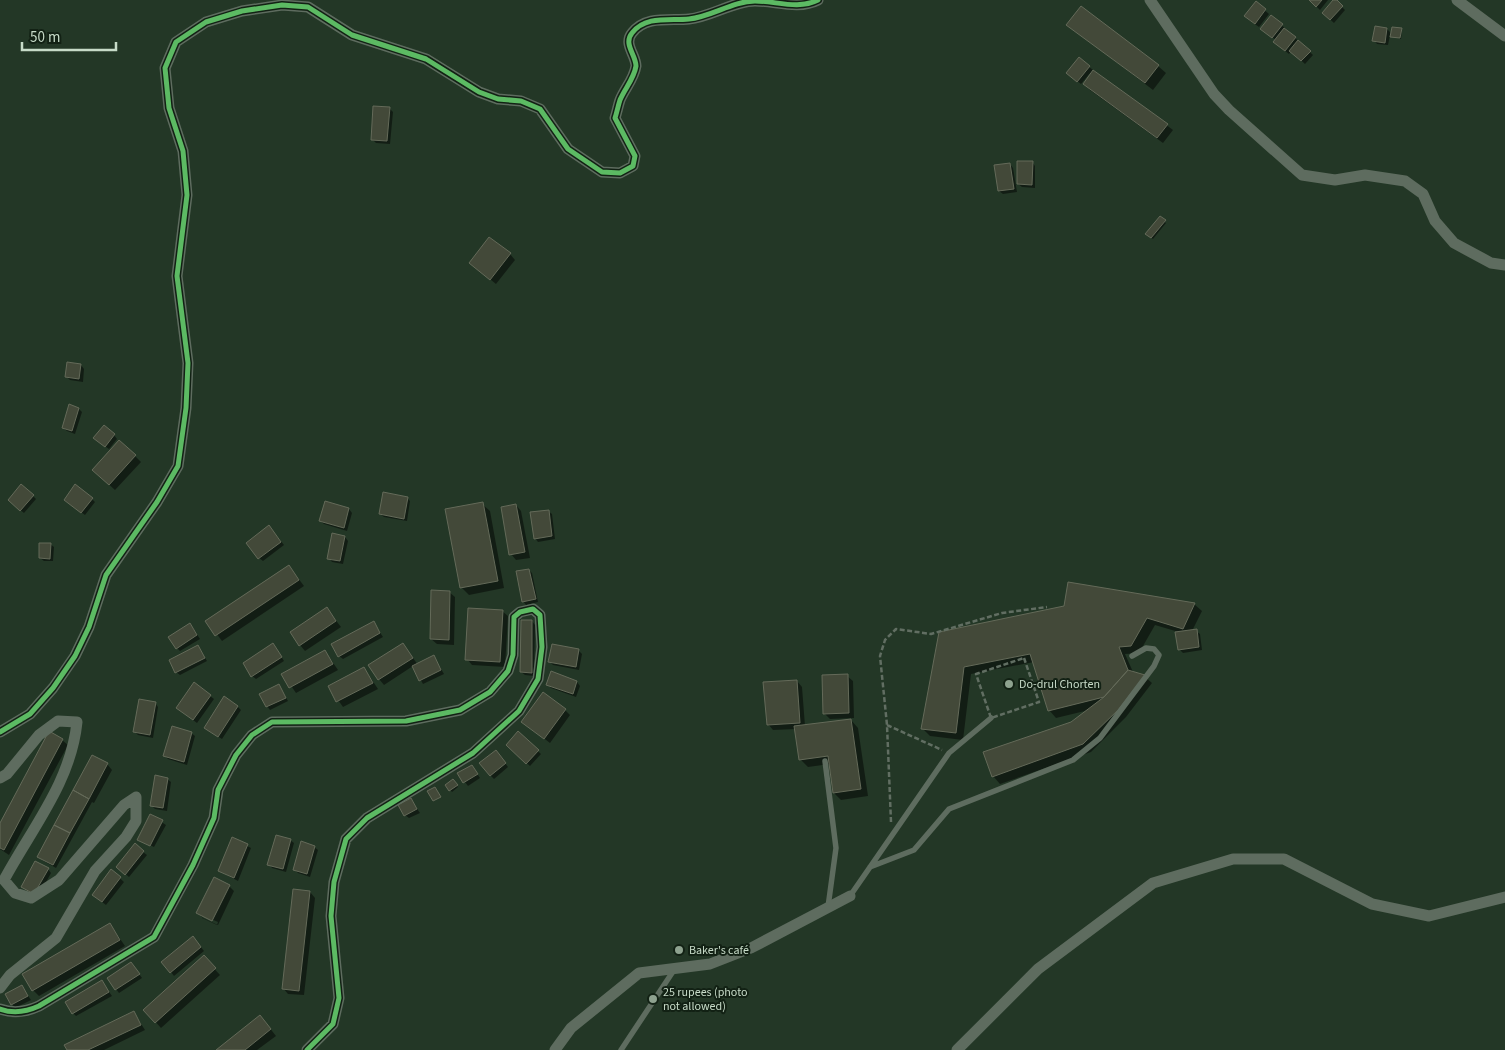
<svg xmlns="http://www.w3.org/2000/svg" width="1505" height="1050" font-family="'Source Sans 3',sans-serif">
<rect width="100%" height="100%" fill="#233726"/>
<path fill="#0007" fill-rule="evenodd" d="M1310 0H1328L1320 10Z
M1335 0 1345 10 1334 23 1323 13Z
M1256 3 1269 14 1259 27 1249 20Z
M1272 16 1313 55 1305 64 1291 51 1289 54 1278 45 1276 40 1265 32Z
M1068 25 1158 66 1166 73 1153 90Z
M1387 29 1392 34 1402 30 1401 39 1390 35 1388 45 1377 44 1374 40Z
M1089 67 1173 130 1163 143 1090 90 1085 84 1091 75 1090 73 1081 84 1071 76Z
M389 108 393 112 390 144 376 143 372 139Z
M1032 162 1035 166V188L1022 187 1018 184Z
M1010 164 1013 168 1017 192 1003 194 999 191Z
M1160 218 1166 223 1153 239 1147 234Z
M510 254 515 260 496 284 470 263Z
M81 365 84 369 83 382 70 380 66 376Z
M79 409 82 412 75 434 67 431 63 428Z
M114 435 117 439 109 449 98 441Z
M120 441 141 462 115 490 93 470Z
M33 496 36 499 24 513 13 504Z
M407 498 410 501 407 521 384 517 380 514Z
M92 499 95 502 85 515 69 503Z
M326 503 349 509 352 513 347 531 324 524 320 521Z
M482 504 490 511 504 588 469 595 461 587Z
M516 505 521 511 530 558 516 560 511 554Z
M548 511 552 514 555 539 538 542 535 538Z
M272 530 284 545 263 561 259 558Z
M345 537 348 541 343 564 332 562 329 558Z
M50 544 54 547 53 561H44L40 558Z
M289 566 304 586 222 641 207 621Z
M529 570 532 573 538 602 526 605 523 601Z
M449 592 455 597 454 645 437 644 431 639Z
M1194 604 1202 611 1192 631H1196L1200 634 1202 650 1183 653 1179 649 1182 633 1155 625 1139 653 1125 654 1133 672 1144 676 1152 683 1126 717 1091 752 1000 784 993 776 1089 710 1056 718 1049 710 1034 662 971 674 963 740 930 736 922 728 941 633Z
M327 609 341 627 305 651 300 645Z
M502 611 508 616 505 667 472 665 467 659Z
M532 621 535 625 534 676 525 675 521 672Z
M373 622 383 637 343 659 339 656Z
M193 628 200 639 180 651 177 648Z
M403 644 418 665 434 657 444 674 423 684 413 666 384 685 379 679Z
M198 647 207 661 180 675 176 672Z
M276 648 284 661 256 679 252 676Z
M578 650 582 654 579 670 553 665 550 662Z
M325 651 338 670 296 693 283 674Z
M364 668 378 689 343 707 329 687Z
M847 676 853 681 854 718 830 719 824 713Z
M797 681 802 687 805 726 851 720 858 728 868 796 841 800 834 793 830 764 808 767 801 760 796 729 773 730 768 724Z
M577 682 580 686 576 697 551 688 548 684Z
M279 686 288 701 270 710 267 706Z
M210 696 214 699 197 723 181 711Z
M155 703 158 707 153 738 138 735 135 732Z
M238 707 241 710 222 739 209 731Z
M565 710 570 715 550 743 523 722Z
M191 733 195 736 187 765 168 759 165 756Z
M518 733 541 754 530 766 507 745Z
M62 740 68 745 9 855 0 849V826Z
M499 755 508 767 494 779 490 775Z
M107 764 112 770 94 803 92 802 56 868 42 860 39 857Z
M472 766 480 778 468 786 459 774Z
M167 779 171 782 167 811 155 809 152 806Z
M454 782 458 787 452 792 446 785Z
M411 800 420 813 409 818 405 815Z
M151 815 166 825 154 847 139 840Z
M232 838 251 848 238 881 219 871Z
M290 840 294 843 286 872 272 868 269 864Z
M314 847 318 850 310 877 298 873 294 869Z
M143 852 147 855 129 877 121 870Z
M48 869 51 873 38 897 22 886Z
M112 871 124 882 106 905 97 898Z
M229 886 234 891 218 925 203 918 198 913ZM202 915 218 922 217 925 202 918Z
M310 892 315 898 304 995 288 994 283 988Z
M110 924 125 946 39 996 33 990 24 975Z
M196 941 204 951 174 976 171 972Z
M131 963 142 978 119 993 116 989Z
M209 963 220 975 161 1028 145 1010Z
M102 982 112 996 76 1016 73 1013Z
M22 987 31 1000 15 1008 12 1004Z
M134 1013 145 1030 104 1050H68Z
M265 1022 276 1036 257 1050H218Z"/>
<path fill="#434939" stroke="#646a59" d="M1309 0H1322L1316 7Z
M1333 0H1337L1343 6 1330 20 1322 13Z
M1256 1 1266 9 1255 24 1244 16Z
M1081 6 1159 65 1145 83 1066 25Z
M1271 15 1283 24 1272 38 1260 29Z
M1375 26 1387 28 1385 43 1372 41Z
M1392 27 1402 28 1400 38 1390 37Z
M1284 28 1296 37 1285 51 1273 42Z
M1298 40 1311 51 1301 61 1289 51Z
M1079 57 1090 66 1077 82 1066 73Z
M1093 70 1168 124 1157 138 1083 84Z
M373 106 390 107 387 141 371 140Z
M1017 161H1033L1032 185 1017 184Z
M1010 163 1014 189 998 191 994 165Z
M1160 216 1166 220 1151 238 1145 234Z
M489 237 511 253 490 280 469 263Z
M67 362 81 364 79 379 65 377Z
M69 404 79 408 72 431 62 428Z
M104 425 115 434 105 447 93 438Z
M119 440 136 455 109 485 92 470Z
M21 484 34 495 20 511 8 500Z
M75 484 93 498 81 513 64 500Z
M383 492 408 497 404 519 379 514Z
M325 501 349 508 344 528 319 521Z
M483 502 498 581 460 588 445 509Z
M516 504 525 552 509 555 501 507Z
M549 510 552 536 534 539 530 512Z
M269 525 281 542 258 559 246 543Z
M332 533 345 536 340 561 327 559Z
M39 543H51L50 559 39 558Z
M289 565 299 580 215 636 205 621Z
M529 569 536 599 522 602 516 571Z
M1068 582 1195 603 1183 629 1147 618 1131 646 1119 647 1128 670 1104 697 1048 711 1030 654 964 667 956 733 921 729 939 632 1064 606Z
M431 590 450 591 449 640 430 639Z
M327 607 336 621 299 646 290 632Z
M468 608 503 610 500 662 465 660Z
M521 620H532V673L520 672Z
M374 621 380 633 338 657 331 644Z
M190 623 197 635 176 649 168 637Z
M1197 629 1199 647 1178 650 1175 632Z
M273 643 282 657 251 677 243 663Z
M403 643 413 658 378 680 368 665Z
M552 644 579 649 576 667 548 662Z
M198 645 205 658 175 673 169 660Z
M325 650 333 664 289 688 281 674Z
M434 655 441 670 419 681 412 666Z
M364 667 373 683 336 702 328 686Z
M1128 670 1145 675 1119 709 1083 744 992 777 983 752 1071 722 1104 697Z
M551 671 577 681 573 694 546 685Z
M848 674 849 713 823 714 822 675Z
M797 680 800 723 767 725 763 682Z
M194 682 211 695 193 720 176 708Z
M279 684 286 698 266 707 259 694Z
M543 692 566 709 544 739 521 722Z
M224 696 238 706 218 737 204 728Z
M139 699 156 702 150 735 133 732Z
M851 719 861 789 833 793 828 756 799 760 794 726Z
M172 726 192 732 184 762 163 756Z
M49 731 63 739 4 850 0 848V823Z
M518 731 539 750 526 764 506 745Z
M496 750 506 763 490 776 479 763Z
M92 755 108 763 89 799 73 790Z
M472 765 478 774 463 783 457 773Z
M155 775 168 778 163 808 150 806Z
M453 779 458 785 449 791 445 785Z
M435 787 441 797 433 801 427 791Z
M73 790 89 799 70 833 54 825Z
M411 798 417 809 404 816 398 805Z
M150 814 163 820 150 846 137 840Z
M54 825 70 833 53 865 37 857Z
M276 835 291 839 283 869 267 865Z
M232 837 248 844 234 878 218 871Z
M301 841 315 846 307 874 293 870Z
M135 843 144 851 125 875 116 867Z
M35 861 49 868 34 894 21 887Z
M111 869 121 877 102 902 92 895Z
M214 877 230 885 212 921 196 913Z
M293 889 310 891 299 991 282 989Z
M110 923 120 940 32 991 22 974Z
M193 936 201 947 170 973 161 962Z
M204 955 216 968 155 1023 143 1010Z
M131 962 140 974 115 990 107 978Z
M102 980 109 992 72 1014 65 1002Z
M22 985 28 996 11 1005 5 994Z
M134 1011 141 1025 88 1050H67L64 1045Z
M260 1015 271 1029 245 1050H216Z"/>
<g fill="none" stroke-linecap="round" stroke-linejoin="round">
<path stroke="#616e62" stroke-width="2.5" stroke-dasharray="5 2.5" stroke-linecap="butt" d="M1024 658 1039 702 991 718 976 674Z
M887 725 942 750
M891 822 887 725 880 656 885 640 896 629 931 634 1002 613 1047 607"/>
<path stroke="#5e6c5f" stroke-width="5.5" d="M825 761 836 848 828 907
M870 867 914 850 949 809 1073 760 1100 738 1154 666 1159 655 1154 649 1146 648 1132 656
M850 896 949 753 991 718
M621 1050 674 970"/>
<path stroke="#5e6c5f" stroke-width="11" d="M1150 0 1214 94 1229 110 1302 175 1335 180 1365 175 1405 181 1423 194 1435 221 1454 243 1491 263 1505 265
M1457 0 1505 36
M0 732 30 714 53 688 75 656 89 627 106 575 157 502 178 466 186 408 188 363 177 276 187 195 183 151 169 108 165 68 176 42 206 22 242 11 282 5 308 7 352 35 426 59 479 92 498 99 521 101 540 109 568 149 602 172 620 173 633 166 635 156 615 118C617 112 618 106 620 100 625 88 634 79 636 66 636 55 623 44 632 33 646 15 670 21 689 19 711 17 733 1 755 1 776 1 798 10 818 0
M0 778 7 774 39 735 58 721 77 722C71 782 32 828 4 880L15 893 31 898 59 880 124 805 136 797V821L126 837 95 871 56 938 10 975 0 988
M0 1009C14 1014 26 1012 39 1006L154 937 193 865 214 818 218 790 236 755 252 735 272 722 406 721 460 710 490 692 508 671 513 655 514 617 520 612 533 609 540 615 542 647 538 679 519 711 473 753 367 818 346 839 334 882 331 916 339 998 333 1024 307 1050
M555 1050 571 1028 639 973 710 964 751 948 850 896
M957 1050 1038 969 1153 883 1233 859H1284L1372 904 1429 916 1505 897"/>
<g stroke="#122114" stroke-width="8">
<path id="cycleway" d="M0 732 30 714 53 688 75 656 89 627 106 575 157 502 178 466 186 408 188 363 177 276 187 195 183 151 169 108 165 68 176 42 206 22 242 11 282 5 308 7 352 35 426 59 479 92 498 99 521 101 540 109 568 149 602 172 620 173 633 166 635 156 615 118C617 112 618 106 620 100 625 88 634 79 636 66 636 55 623 44 632 33 646 15 670 21 689 19 711 17 733 1 755 1 776 1 798 10 818 0
M0 1009C14 1014 26 1012 39 1006L154 937 193 865 214 818 218 790 236 755 252 735 272 722 406 721 460 710 490 692 508 671 513 655 514 617 520 612 533 609 540 615 542 647 538 679 519 711 473 753 367 818 346 839 334 882 331 916 339 998 333 1024 307 1050"/>
</g>
<use href="#cycleway" stroke="#5cba63" stroke-width="5"/>
</g>
<g fill="#8ea28f" stroke="#122114" stroke-width="2">
<circle cx="1009" cy="684" r="5"/>
<circle cx="679" cy="950" r="5"/>
<circle cx="653" cy="999" r="5"/>
</g>
<g text-anchor="middle" dominant-baseline="central" stroke-width="4" stroke-linejoin="round" paint-order="stroke">
<g font-size="12" fill="#c7dbc8" stroke="#122114" text-anchor="start">
<text x="1019" y="684">Do-drul Chorten</text>
<text x="689" y="950">Baker's café</text>
<text x="663" y="992">25 rupees (photo<tspan x="663" dy="14">not allowed)</tspan></text>
</g>
</g>
<path d="M22 42v8h94v-8" fill="none" stroke="#c7dbc8" stroke-width="2.5"/>
<text x="30" y="42" font-size="15" fill="#c7dbc8" stroke="#122114" stroke-width="4" paint-order="stroke">50 m</text>
</svg>
